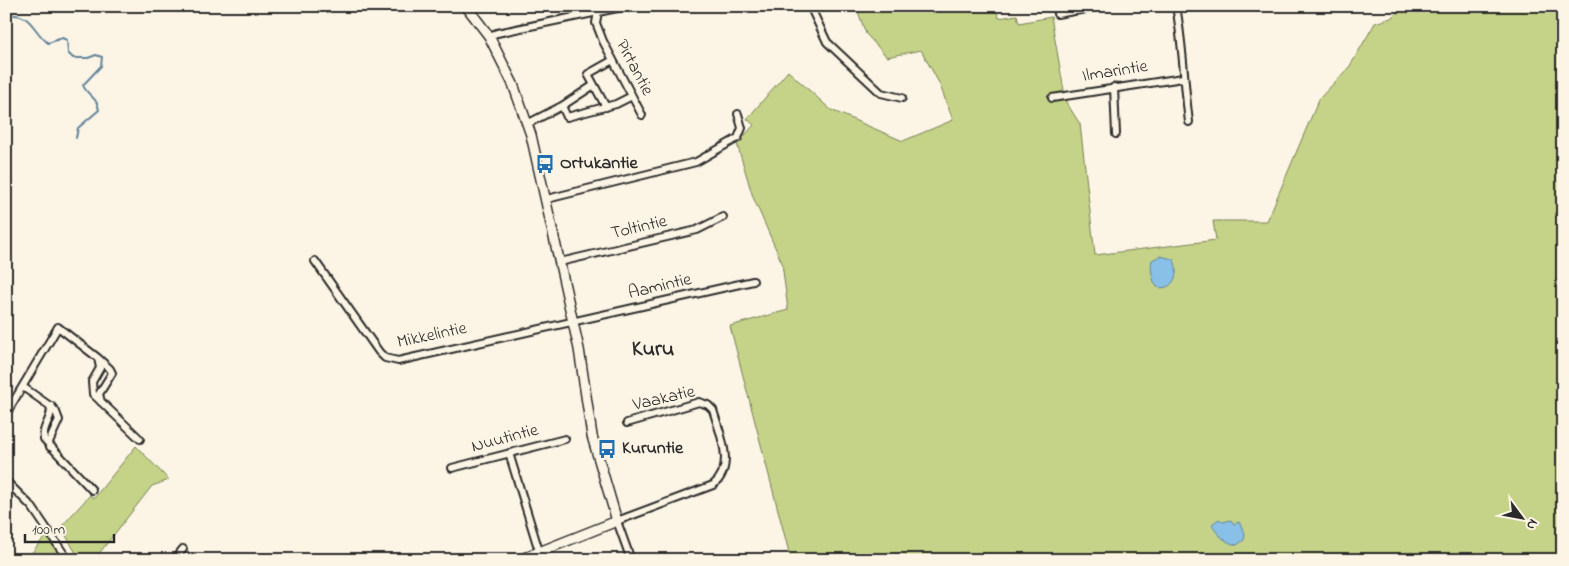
<svg xmlns="http://www.w3.org/2000/svg" width="1569" height="566" font-family="'Indie Flower',sans-serif">
<rect width="100%" height="100%" fill="#fcf5e5"/>
<filter id="ink" filterUnits="userSpaceOnUse"><feTurbulence type="fractalNoise" baseFrequency=".02" numOctaves="2"/><feDisplacementMap in="SourceGraphic" scale="10" xChannelSelector="R" yChannelSelector="G"/><feConvolveMatrix kernelMatrix="1 2 1 2 8 2 1 2 1" color-interpolation-filters="sRGB"/></filter>
<g filter="url(#ink)">
<path fill="#c4d387" stroke="#787f59" d="M856 6H995L999 18 1017 15 1019 23 1051 17 1066 102 1080 124 1095 255 1216 240 1213 221H1267L1319 99 1350 66 1375 23 1391 18 1405 6H1563V560H791L730 326 788 310 782 263 753 197 737 144 754 125 747 119 788 71 831 110 903 141 953 120 939 83 921 50 887 57 866 34Z
M136 446 169 480 152 486 94 560H80L61 527 90 495 94 498Z
M46 535 63 560H26Z"/>
<path fill="#89c0e7" stroke="#63849c" d="M1160 256 1173 259C1181 271 1174 292 1157 287 1152 280 1150 269 1152 260Z
M1219 519 1223 522 1231 520 1234 524 1239 522 1245 533 1244 540 1237 545C1228 544 1215 534 1212 524Z"/>
<g fill="none" stroke-linecap="round" stroke-linejoin="round">
<path stroke="#63849c" stroke-width="2" d="M6 15C33 13 30 28 48 43L62 38 67 40 68 53 73 58H88L96 55 102 57 101 66 83 85C87 96 97 96 99 110L78 128 76 138"/>
<g stroke="#2b2b2b" stroke-width="10">
<path id="street" d="M599 6 596 23 603 41 642 115
M810 6 827 42 881 93 902 98
M1176 6C1183 45 1184 83 1189 122
M1057 14 1103 6
M489 36 497 33 627 6
M594 85 606 107
M1114 87 1116 134
M1052 98 1183 78
M562 106 567 117 616 104 632 96
M527 124 562 106 594 85 588 74 613 60
M547 199 696 162 738 138 742 128 738 114
M315 261 379 352 385 358 398 361 753 281
M560 262 697 230 723 217
M99 359 110 369 112 373 99 394 101 402
M23 387 50 406C54 418 41 426 44 439L92 490
M6 414 58 327 98 358 100 368 92 382 93 394 140 439
M627 423 699 402 708 405 713 410C720 434 736 467 713 485L617 521 631 560
M50 447 49 442 59 420 56 412 51 406
M509 453 539 551
M452 468 565 439
M6 481 32 507 68 560
M174 560 183 549"/>
</g>
<g stroke="#2b2b2b" stroke-width="12">
<path id="secondary" d="M466 6 489 36 513 84 531 135 579 349 592 436 617 521 519 560"/>
</g>
<use href="#street" stroke="#fcf5e5" stroke-width="6"/>
<use href="#secondary" stroke="#fcf5e5" stroke-width="9"/>
</g>
</g>
<defs>
<g id="bus-bare" transform="scale(1.5)"><path d="M-5-6H5V4H4V6H2V4H-2V6H-4V4H-5ZM-3.5-4V0h7V-4ZM-3.5 1.2v1.5H-2V1.2ZM2 1.2v1.5H3.5V1.2Z" fill="#1f6fb2" stroke="#fcf5e5" stroke-width="2.5" paint-order="stroke"/></g>
</defs>
<g fill-rule="evenodd">
<use href="#bus-bare" x="545" y="164"/>
<use href="#bus-bare" x="607" y="449"/>
</g>
<g text-anchor="middle" dominant-baseline="central" stroke-width="4" stroke-linejoin="round" paint-order="stroke">
<g font-size="18" fill="#2b2b2b" stroke="#fcf5e5">
<text transform="translate(634 68) rotate(62)">Pirtantie</text>
<text transform="translate(1115 72) rotate(-9)">Ilmarintie</text>
<text transform="translate(639 228) rotate(-13)">Toltintie</text>
<text transform="translate(660 287) rotate(-13)">Aamintie</text>
<text transform="translate(432 336) rotate(-12)">Mikkelintie</text>
<text transform="translate(664 399) rotate(-13)">Vaakatie</text>
<text transform="translate(505 439) rotate(-15)">Nuutintie</text>
</g>
<g font-size="18" font-weight="bold" fill="#2b2b2b" stroke="#fcf5e5" text-anchor="start">
<text x="560" y="164">Ortukantie</text>
<text x="622" y="449">Kuruntie</text>
</g>
<g font-size="22" font-weight="bold" fill="#2b2b2b" stroke="#fcf5e5">
<text x="653" y="350">Kuru</text>
</g>
</g>
<rect width="1569" height="566" fill="none" stroke="#fcf5e5" stroke-width="25"/>
<rect x="12" y="12" width="1544" height="541" fill="none" stroke="#2b2b2b" stroke-width="2" filter="url(#ink)"/>
<g transform="translate(1522 518) rotate(122)" stroke="#fcf5e5" stroke-width="4" paint-order="stroke">
<path d="M0-4L9 19L0 12L-9 19Z" fill="#2b2b2b"/>
<text y="-8" font-size="14" font-weight="bold" text-anchor="middle" fill="#2b2b2b">N</text>
</g>
<path d="M25 534v8h89v-8" fill="none" stroke="#2b2b2b" stroke-width="2.5"/>
<text x="32" y="534" font-size="15" fill="#2b2b2b" stroke="#fcf5e5" stroke-width="4" paint-order="stroke">100 m</text>
</svg>
